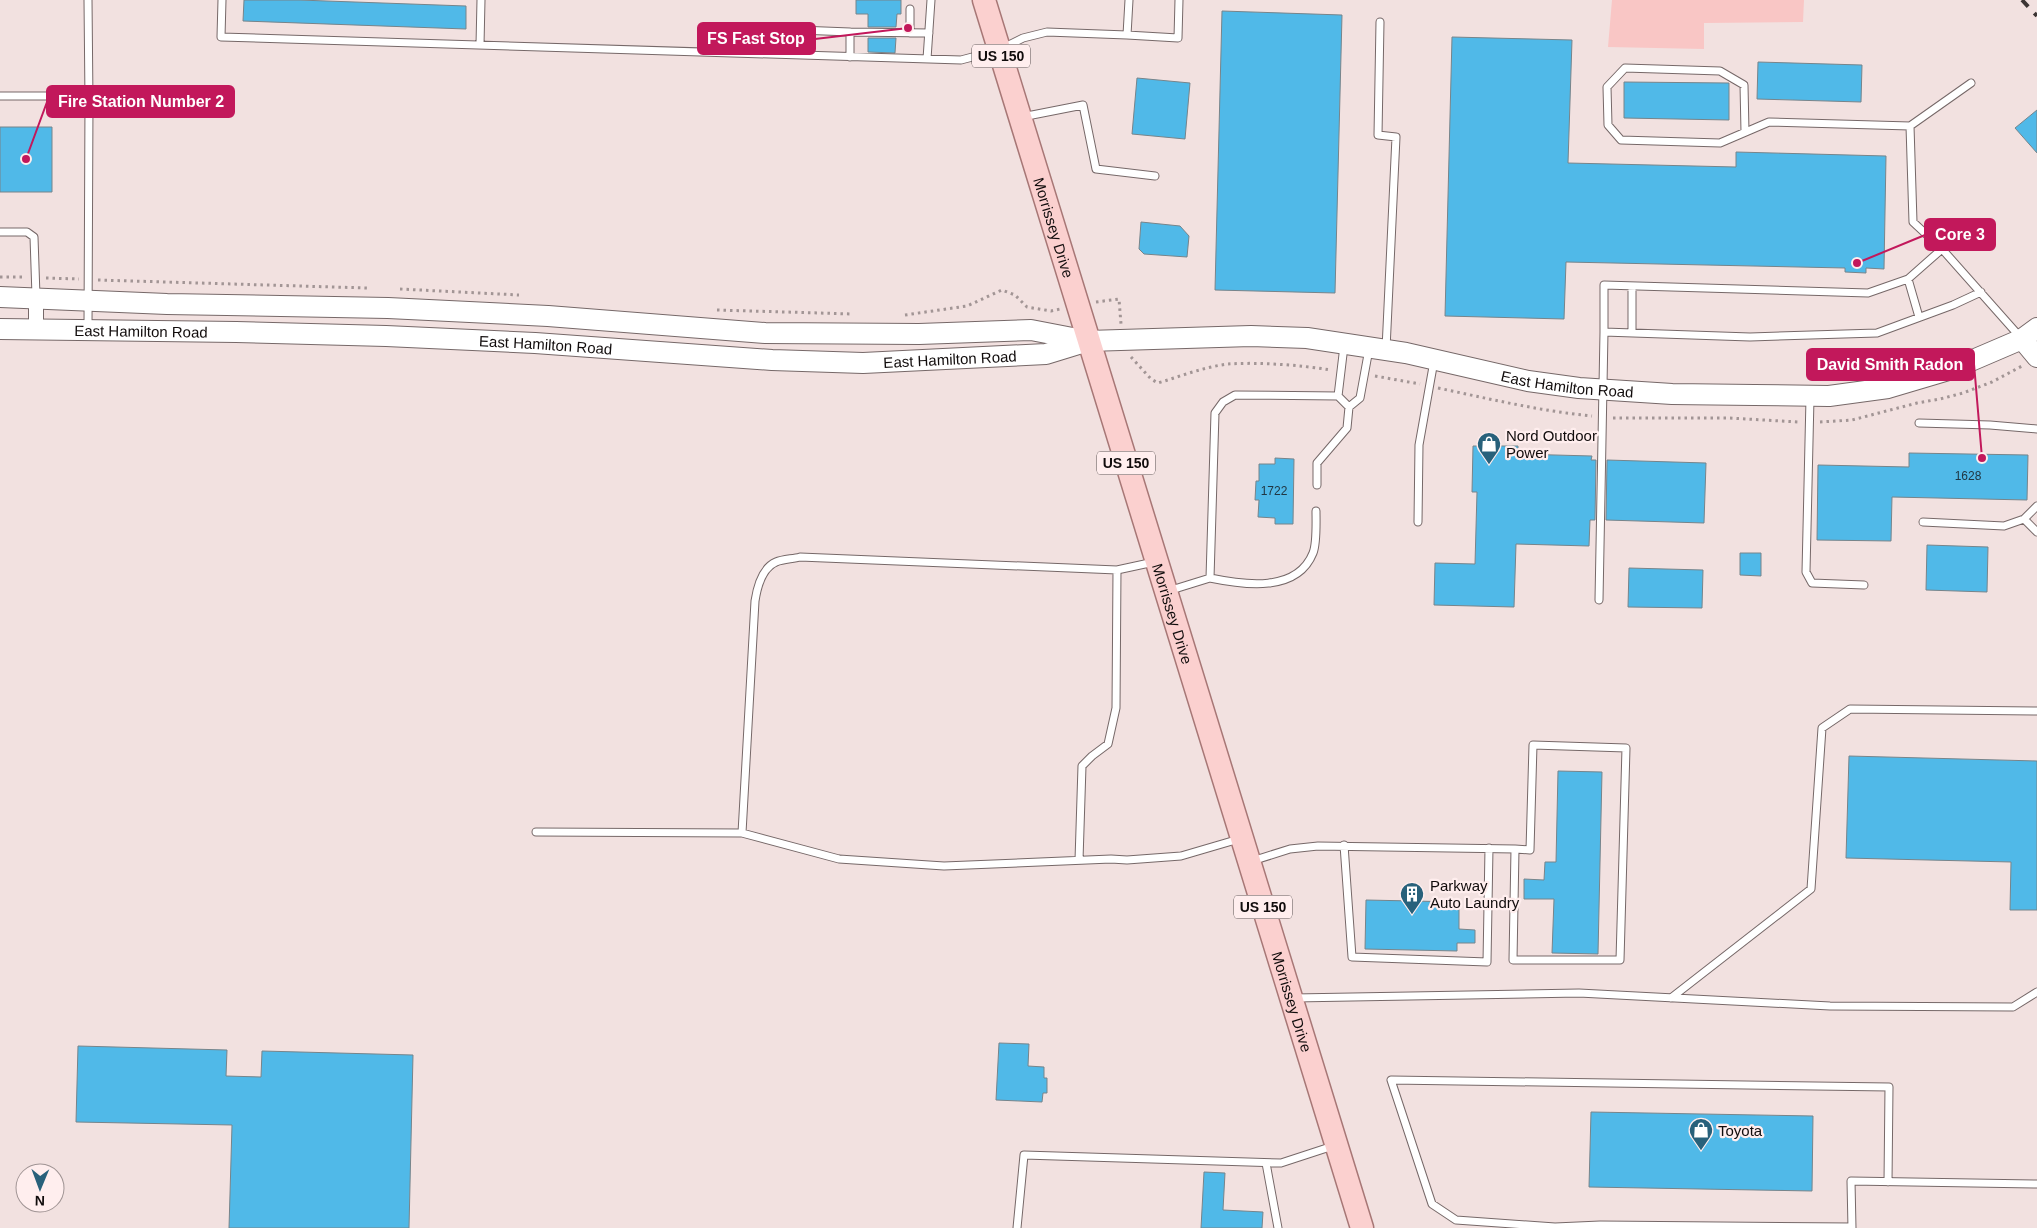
<svg xmlns="http://www.w3.org/2000/svg" width="2037" height="1228" font-family="Arial,sans-serif">
<rect width="100%" height="100%" fill="#f2e1e0"/>
<path fill="#f9c6c5" d="M1612 0H1804L1803 22 1704 23V49L1608 47Z"/>
<path fill="#50b9e8" stroke="#77848a" d="M244 0H299L466 6V29L243 21Z
M856 0H901V14H897L896 27H868V14H856Z
M1222 11 1342 15 1335 293 1215 290Z
M1452 37 1572 40 1568 163 1736 167V152L1886 156 1884 269 1866 268V273L1845 272V268L1566 262 1564 319 1445 316Z
M868 38H896L895 53 868 52Z
M1758 62 1862 65 1861 102 1757 99Z
M1137 78 1190 83 1185 139 1132 134Z
M1624 82 1729 83V120L1624 118Z
M2037 110V153L2015 128Z
M0 127H52V192H0Z
M1141 222 1180 226 1189 236 1187 257 1144 254 1139 249Z
M1473 446H1518V454L1592 456 1591 460H1596L1595 520H1590L1589 546 1516 544 1514 607 1434 605 1435 563 1475 564 1477 492H1472Z
M1909 453 2028 455 2027 500 1892 497 1891 541 1817 540 1818 465 1909 467Z
M1275 458 1294 459 1293 524H1275V518L1258 517 1259 500H1255L1256 481H1259V464H1275Z
M1607 460 1706 463 1704 523 1606 520Z
M1927 545 1988 547 1987 592 1926 590Z
M1740 553H1761V576L1740 575Z
M1629 568 1703 570 1702 608 1628 607Z
M1849 756 2037 761V910H2010L2011 862 1846 858Z
M1558 771 1602 772 1598 954 1552 953 1554 899H1524V879L1544 880 1545 862H1556Z
M1366 900 1459 902V929L1475 930V943H1457V951L1365 949Z
M999 1043 1029 1044 1028 1066 1044 1067V1078H1047V1093H1043L1042 1102 996 1100Z
M78 1046 227 1050 226 1076 261 1077 262 1051 413 1055 409 1228H229L232 1125 76 1122Z
M1591 1112 1813 1116 1812 1191 1589 1187Z
M1204 1172 1225 1173 1223 1210 1263 1212 1262 1228H1201Z"/>
<g fill="none" stroke-linecap="round" stroke-linejoin="round">
<g stroke="#766868" stroke-width="9">
<path id="lane" d="M88 0 89 101
M222 0 221 37 961 60 999 50 1023 38 1047 32 1127 35 1129 0
M1380 22 1378 135 1396 137 1386 349
M910 33V9
M1127 35 1178 38 1179 0
M480 45 481 0
M773 54V29L850 32
M850 57V32L929 33
M927 59 931 0
M0 96H79L89 101 88 327
M1022 117 1083 105 1096 169 1155 176
M1910 126 1971 83
M1745 132 1744 85 1720 71 1625 68 1607 87 1608 125 1621 140 1720 143 1769 122 1910 126 1913 222 1942 249 2021 338
M0 232H27L34 237 36 296
M1908 279 1919 317
M1604 332V285L1868 293 1908 279 1942 249
M1632 333V286
M1344 346 1338 396 1349 407 1360 398 1369 349
M1810 398 1806 572 1812 583 1864 585
M1919 423 1990 425 2037 429
M1317 485V463L1347 428 1349 407
M2024 519 2037 532
M1418 522 1419 445 1434 361
M1923 522 2004 526 2024 519 2037 506
M1210 578C1244 585 1297 593 1313 553 1317 543 1316 522 1316 511
M1168 591 1210 578 1215 413 1223 402 1235 395 1338 396
M1599 600 1604 332 1750 337 1877 333 1953 305 1981 292
M536 832 742 833 839 859 944 866 1111 859 1127 860 1181 856 1239 839
M742 833 755 601C757 588 762 568 776 562 783 559 793 559 800 557L1117 570 1154 562
M1344 845 1352 957 1487 962 1489 848
M1079 860 1082 766 1092 756 1108 744 1116 708 1117 570
M1252 861 1290 849 1318 846 1515 849 1513 960H1620L1626 748 1533 745 1530 850 1515 849
M1294 998 1579 993 1830 1006 2013 1007 2037 992
M1671 998 1811 889 1822 728 1850 709 2037 711
M1266 1163 1278 1228
M1852 1227 1600 1225 1555 1227 1456 1220 1432 1204 1391 1080 1889 1087 1888 1182
M1017 1228 1024 1155 1281 1163 1333 1146
M1852 1228 1851 1181 2037 1184"/>
</g>
<g stroke="#766868" stroke-width="16">
<path id="street" d="M36 330V298"/>
</g>
<g stroke="#766868" stroke-width="22">
<g id="secondary">
<path id="s1" d="M0 297 167 304 388 308 548 316 765 333 919 334 1031 330 1088 341 1251 336 1307 338 1406 353 1528 381 1579 388 1672 394 1754 395 1829 396 1888 388 1952 369 2022 339 2037 328"/>
<path id="s2" d="M0 329 236 332 386 336 535 343 772 360 863 363 1046 354 1085 342"/>
<path d="M2022 339 2037 357"/>
</g>
</g>
<g stroke="#a77776" stroke-width="25">
<g id="primary">
<path id="s3" d="M984 0 1362 1228"/>
</g>
</g>
<path stroke="#a29595" stroke-width="3" stroke-dasharray="2.5 4" stroke-linecap="butt" d="M0 277H24
M46 278 79 279
M98 280 367 288
M400 289 519 295
M1096 302 1119 299 1121 324
M717 310 853 314
M905 315 967 306 1002 290 1015 295 1027 307 1051 311 1060 309
M1131 357 1151 379 1158 383C1181 376 1204 367 1228 364 1260 362 1300 365 1331 370
M1375 376 1420 384
M1438 388C1490 399 1540 411 1592 416
M1613 418H1728L1799 422
M1820 422 1852 420 1917 403 1940 399 1963 393 1992 382 2022 366"/>
<use href="#lane" stroke="#fff" stroke-width="7"/>
<use href="#street" stroke="#fff" stroke-width="14"/>
<use href="#secondary" stroke="#fff" stroke-width="20"/>
<use href="#primary" stroke="#fbd0cf" stroke-width="22"/>
<path stroke="#3c3534" stroke-width="4" stroke-dasharray="9 9" stroke-linecap="butt" d="M2022 0 2037 16"/>
</g>
<defs>
<g id="shop-pin" transform="scale(1.25)"><path d="M0 17L-7.5 6A9.5 9.5 0 1 1 7.5 6Z" fill="#28617b" stroke="#fee"/><path d="M-5-2.5h2.3a2.7 3.5 0 0 1 5.4 0H5L5.5 6h-11ZM-1.5-2.5h3a1.5 2.3 0 0 0-3 0Z" fill="#fff"/></g>
<g id="building-pin" transform="scale(1.25)"><path d="M0 17L-7.5 6A9.5 9.5 0 1 1 7.5 6Z" fill="#28617b" stroke="#fee"/><path d="M-4-6H4V6H1V3H-1V6H-4ZM-2.5-4.3h1.7v1.8h-1.7ZM.8-4.3h1.7v1.8H.8ZM-2.5-1h1.7V.8h-1.7ZM.8-1h1.7V.8H.8Z" fill="#fff"/></g>
</defs>
<g fill-rule="evenodd">
<use href="#shop-pin" x="1489" y="444"/>
<use href="#building-pin" x="1412" y="894"/>
<use href="#shop-pin" x="1701" y="1130"/>
</g>
<g text-anchor="middle" dominant-baseline="central" stroke-width="4.5" stroke-linejoin="round" paint-order="stroke">
<g font-size="12" fill="#213743">
<text x="1968" y="476">1628</text>
<text x="1274" y="491">1722</text>
</g>
<g fill="#fee" stroke="#585050" stroke-width="1">
<rect x="972" y="44.5" width="58" height="23" rx="4"/>
<rect x="1097" y="451.5" width="58" height="23" rx="4"/>
<rect x="1234" y="895.5" width="58" height="23" rx="4"/>
</g>
<g font-size="14" font-weight="bold" fill="#110c0c">
<text x="1001" y="56">US 150</text>
<text x="1126" y="463">US 150</text>
<text x="1263" y="907">US 150</text>
</g>
<g font-size="15" fill="#110c0c" stroke="#fee">
<text stroke="none"><textPath href="#s3" startOffset="238">Morrissey Drive</textPath></text>
<text stroke="none"><textPath href="#s2" startOffset="141">East Hamilton Road</textPath></text>
<text stroke="none"><textPath href="#s2" startOffset="546">East Hamilton Road</textPath></text>
<text stroke="none"><textPath href="#s2" startOffset="951">East Hamilton Road</textPath></text>
<text stroke="none"><textPath href="#s1" startOffset="1574">East Hamilton Road</textPath></text>
<text stroke="none"><textPath href="#s3" startOffset="642">Morrissey Drive</textPath></text>
<text stroke="none"><textPath href="#s3" startOffset="1048">Morrissey Drive</textPath></text>
</g>
<g font-size="15" fill="#110c0c" stroke="#fee" text-anchor="start">
<text x="1506" y="435">Nord Outdoor<tspan x="1506" dy="17">Power</tspan></text>
<text x="1430" y="885">Parkway<tspan x="1430" dy="17">Auto Laundry</tspan></text>
<text x="1718" y="1130">Toyota</text>
</g>
</g>
<path fill="none" stroke="#c2185b" stroke-width="2" d="M908 28L815 39M26 159L47 102M1857 263L1925 235M1982 458L1974 364"/>
<g fill="#c2185b" stroke="#fee" stroke-width="2">
<circle cx="908" cy="28" r="5"/>
<circle cx="26" cy="159" r="5"/>
<circle cx="1857" cy="263" r="5"/>
<circle cx="1982" cy="458" r="5"/>
</g>
<g fill="#c2185b" stroke="#c2185b" stroke-width="2">
<rect x="698" y="23" width="117" height="31" rx="5"/>
<rect x="47" y="86" width="187" height="31" rx="5"/>
<rect x="1925" y="219" width="70" height="31" rx="5"/>
<rect x="1807" y="349" width="167" height="31" rx="5"/>
</g>
<g font-size="16" text-anchor="middle" font-weight="bold" fill="#fff">
<text x="756" y="44">FS Fast Stop</text>
<text x="141" y="107">Fire Station Number 2</text>
<text x="1960" y="240">Core 3</text>
<text x="1890" y="370">David Smith Radon</text>
</g>
<g transform="translate(40 1188) rotate(181)"><circle r="24" fill="#ffeeee" stroke="#a09494"/>
<path d="M0-4L9 19L0 12L-9 19Z" fill="#28617b"/>
<text y="-8" font-size="14" font-weight="bold" text-anchor="middle" fill="#110c0c">N</text>
</g>
</svg>
